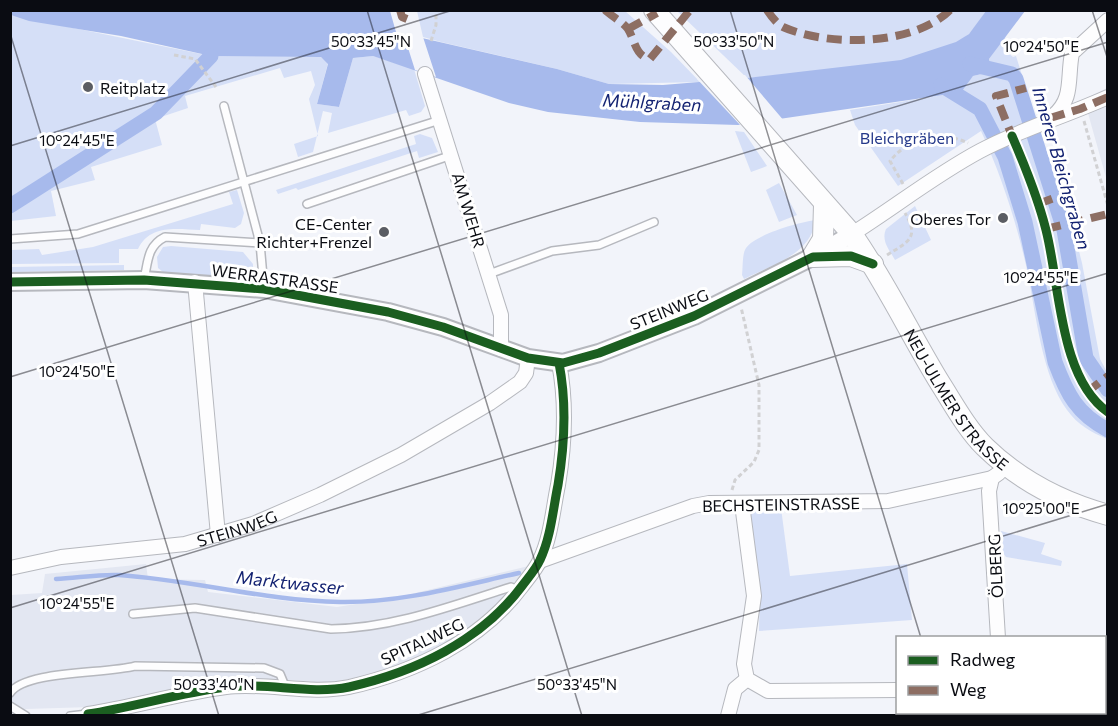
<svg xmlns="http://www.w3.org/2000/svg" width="1118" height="726" font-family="Commissioner,sans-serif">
<rect width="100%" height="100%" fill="#f2f4fa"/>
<path fill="#e3e7f2" d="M1107 88V181L1084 99Z
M146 564 148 579 205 580 208 592 337 607 394 598 533 565 494 612 437 651 380 673 328 683 275 679 226 680 91 707 26 709 11 716V595L42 593 45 574Z"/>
<path fill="#d5dff7" d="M417 11H625L671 52 700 82 609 84 557 69 441 42 423 37Z
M677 11H986C981 18 976 26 970 33 929 70 803 72 747 78Z
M10 15 211 56 321 57 328 63 317 104 339 107 353 58 373 56 414 69 425 106 421 112 409 116 406 110 328 133 332 113 323 111 313 152 298 157 294 144 318 136 309 99 315 85 311 71 284 78 280 68 185 96 188 108 155 119 162 145 91 167 95 180 51 191 56 216 11 221V231Z
M1005 35 1006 51 1013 57 1016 56 1050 164 1061 186 1054 189 1058 203 1066 200 1082 263 1100 359 1107 372V439C1091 432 1078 425 1067 410 1042 376 1036 315 1028 274 1017 224 1002 177 981 131L898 186 855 125 850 110 950 94 955 95 973 76 986 73 989 59Z
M735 131 744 132 767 166 751 172Z
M420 134 432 138 438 152 419 158 417 151 298 190 296 188 278 194 276 190 416 144 414 136Z
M779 183 797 215 779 222 766 190Z
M237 190 244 213 241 224 235 228 201 224 200 230C176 229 150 224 138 249H119V263L11 264V250L39 249 42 255 93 247 233 204 229 192Z
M915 206 931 240 895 260C889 249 881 241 886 229Z
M816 220C810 255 774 264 744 279L742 275C743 267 742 254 746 248 756 234 800 222 816 220Z
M171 246 243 252 253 264V276L248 278 163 272 158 268 157 257 163 247Z
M124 265V270L11 272V267Z
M781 508 790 576 907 564 912 620 759 631 760 588 748 509Z
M1001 531 1045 543 1041 554 1062 561 1061 566 1006 557 1003 553Z"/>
<path fill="#a7baec" d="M11 10 390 11 396 32 557 69 609 84 663 85 747 78 901 60 956 42 969 34 986 11H1025L989 59 990 69 986 73 973 76 959 95 950 94 738 125 640 122 548 112 509 103 373 56 353 58 339 107 317 104 328 64 321 57 211 56 121 36 29 21 11 15Z"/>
<path fill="#f2f4fa" d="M403 32 423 37 436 77 415 70Z
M745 75 785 122 742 127 697 79Z"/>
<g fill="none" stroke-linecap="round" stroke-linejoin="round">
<path stroke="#a7baec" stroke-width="4.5" d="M56 579C77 578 99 574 119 575 193 580 266 601 340 602 401 603 460 586 519 573"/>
<path stroke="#a7baec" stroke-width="15" d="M970 64 1012 74 1016 79 1064 230 1086 358 1108 390
M941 85 980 109 1005 157 1025 222 1055 362C1067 394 1077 414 1108 430
M10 206 156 113 211 56"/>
<g stroke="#b6b8be" stroke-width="10">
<path id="service" d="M224 106 260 243 264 288
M307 204 452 155
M10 239 78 234 440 120
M489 274 552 251 599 245 654 222
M144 280C148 262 147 246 165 237L260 243
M133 614 195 608 331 629C394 628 451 606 511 587L518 590
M10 693C25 670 107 674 135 666L264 668 280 674 285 686
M10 706 26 716
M70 716 88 714"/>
</g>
<g stroke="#b6b8be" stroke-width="16">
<g id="minor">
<path d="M425 74 501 315V349"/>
<path d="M1053 116C1074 99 1067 78 1072 53L1108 20"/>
<path d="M852 234C895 207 935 175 980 151 1021 129 1066 116 1108 97"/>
<path d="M195 282 218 535"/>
<path d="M742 504 754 596 744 664 747 679 768 691 898 690"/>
<path d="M540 561 693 506 709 503 888 501 992 478"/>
<path id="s1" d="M10 568 61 557 185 544 253 524 320 495 401 455 490 403 520 382 526 373 528 358"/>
<path d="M998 638 989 491 992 478 999 473"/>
<path d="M1104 689H1108"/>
<path d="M88 714C134 707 179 693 226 687 266 682 310 695 349 687 415 672 481 641 522 586 528 578 536 569 540 560 551 537 553 509 558 485 565 443 567 404 559 363"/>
<path d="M728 716 735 689 747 679"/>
<path d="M999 716V712"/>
</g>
</g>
<g stroke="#b6b8be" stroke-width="20">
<path id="tertiary" d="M813 257 852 234
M10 282 144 280 264 289 388 312 443 327 528 358 563 363 599 353 694 316 812 257"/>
</g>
<g stroke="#b6b8be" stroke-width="22">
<g id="secondary">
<path id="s2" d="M654 10 852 234C885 281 910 334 940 383 954 405 967 429 985 447 1020 481 1061 502 1108 515"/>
<path d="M812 257 823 239 824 205"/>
<path d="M813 257 851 256 873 264"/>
</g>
</g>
<path stroke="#d1d1d3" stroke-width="3" stroke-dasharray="4.5 3" stroke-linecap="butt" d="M431 41 436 25V10
M174 55 195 59 216 87
M1084 121 1108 206
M903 184 890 161C909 137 941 130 968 143
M887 255C908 242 920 238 905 213
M732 490 735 480 754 462 759 450V385L741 307"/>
<use href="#service" stroke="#fdfdfe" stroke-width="7"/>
<use href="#minor" stroke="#fdfdfe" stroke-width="14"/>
<use href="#tertiary" stroke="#fdfdfe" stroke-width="16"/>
<use href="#secondary" stroke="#fdfdfe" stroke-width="20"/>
<path stroke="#8d6e63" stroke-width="8" stroke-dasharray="15 8" stroke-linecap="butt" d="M400 10 402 17 407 19
M605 10C611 16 623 22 628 29 635 40 635 56 650 59L690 10
M767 10C771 16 777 24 783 27 828 47 914 46 950 10
M628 29 657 13
M1050 118 1080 109 1108 97
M1014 141 996 96 1026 88
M1038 204 1057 197
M1046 229 1108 214
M1087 392 1108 376"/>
<g stroke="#fff" stroke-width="13">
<path id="cycleway" d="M1012 136C1025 166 1038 198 1046 230 1060 284 1059 378 1108 412
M10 282 144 280 264 289 388 312 443 327 528 358 563 363 599 353 694 316 813 257 851 256 873 264
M88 714C134 707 179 693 226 687 266 682 310 695 349 687 415 672 481 641 522 586 528 578 536 569 540 560 551 537 553 509 558 485 565 443 567 404 559 363"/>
</g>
<use href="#cycleway" stroke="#1b5e20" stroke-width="9"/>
</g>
<path fill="none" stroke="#0a0c12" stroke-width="1.5" stroke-opacity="0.45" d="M367 10 582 716M730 10 921 638M1092 10 1108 60M10 33 219 716M10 146 453 10M10 377 1108 42M10 608 1108 273M944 712 945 716M415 716 1108 504"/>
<g fill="#5b5d63" stroke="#fff" stroke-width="2">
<circle cx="88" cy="87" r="6"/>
<circle cx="1003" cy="218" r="6"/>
<circle cx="384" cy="232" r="6"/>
</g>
<g text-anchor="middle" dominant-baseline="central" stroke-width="6" stroke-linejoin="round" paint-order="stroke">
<g font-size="16" fill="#0a0c12" stroke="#fff" text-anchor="end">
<text x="100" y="87" text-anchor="start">Reitplatz</text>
<text x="991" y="218">Oberes Tor</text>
<text x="372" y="223">CE-Center<tspan x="372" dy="18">Richter+Frenzel</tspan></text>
</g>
<g font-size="16" fill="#25398a" stroke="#fff">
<text x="907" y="137">Bleichgräben</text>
</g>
<g font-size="16" fill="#0a0c12" stroke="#fff">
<text transform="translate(469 210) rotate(73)">AM WEHR</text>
<text transform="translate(275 278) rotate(8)">WERRASTRASSE</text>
<text transform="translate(669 309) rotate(-22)">STEINWEG</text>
<text stroke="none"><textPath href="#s2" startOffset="495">NEU-ULMER STRASSE</textPath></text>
<text transform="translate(781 504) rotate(-1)">BECHSTEINSTRASSE</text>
<text stroke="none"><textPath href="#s1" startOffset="231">STEINWEG</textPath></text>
<text transform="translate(995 566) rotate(-93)">ÖLBERG</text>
<text transform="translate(422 641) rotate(-25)">SPITALWEG</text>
</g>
<g font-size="18" font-style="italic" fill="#142372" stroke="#fff">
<text transform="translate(652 102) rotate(3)">Mühlgraben</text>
<text transform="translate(1062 168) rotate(74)">Innerer Bleichgraben</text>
<text transform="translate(290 582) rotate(6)">Marktwasser</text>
</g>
</g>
<g font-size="15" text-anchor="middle" fill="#0a0c12" stroke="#fff" stroke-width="6" stroke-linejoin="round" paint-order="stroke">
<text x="371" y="47">50°33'45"N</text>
<text x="734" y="47">50°33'50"N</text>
<text x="1041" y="52">10°24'50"E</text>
<text x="77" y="146">10°24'45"E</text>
<text x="1041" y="283">10°24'55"E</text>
<text x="77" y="377">10°24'50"E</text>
<text x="1041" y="514">10°25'00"E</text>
<text x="77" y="609">10°24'55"E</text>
<text x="214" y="690">50°33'40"N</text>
<text x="577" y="690">50°33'45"N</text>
</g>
<rect width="1118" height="726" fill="none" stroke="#0a0c12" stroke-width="24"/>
<rect x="896" y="636" width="210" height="78" fill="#ffffff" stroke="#9d9ea0" stroke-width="1.5"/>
<rect x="908" y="656" width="30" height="9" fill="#1b5e20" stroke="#9d9ea0" stroke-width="1.5"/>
<text x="950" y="666" font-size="18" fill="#0a0c12">Radweg</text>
<rect x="908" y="686" width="30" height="9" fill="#8d6e63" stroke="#9d9ea0" stroke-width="1.5"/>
<text x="950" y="696" font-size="18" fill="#0a0c12">Weg</text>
</svg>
